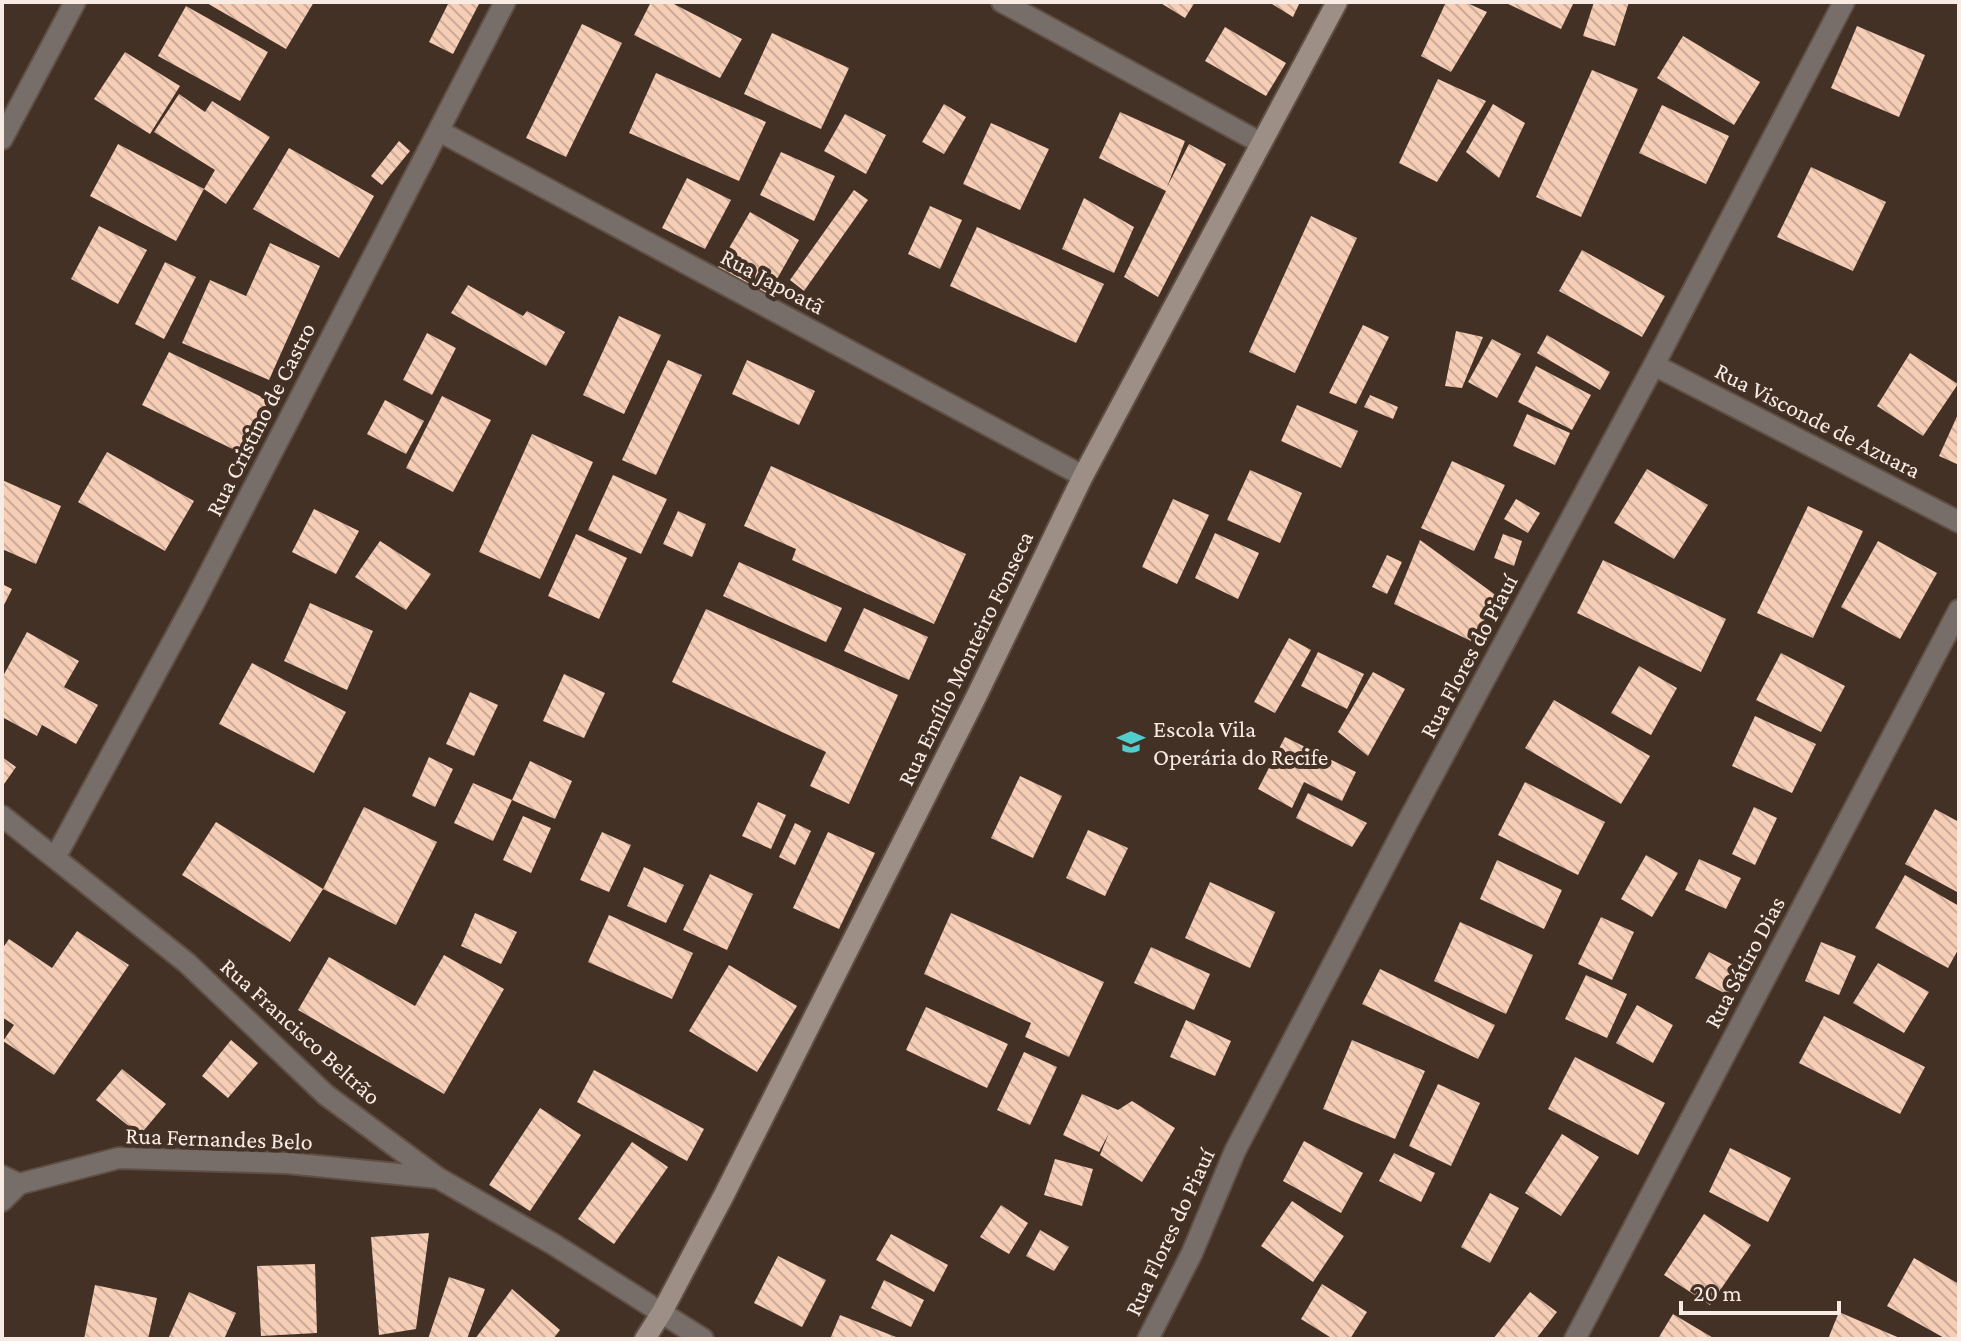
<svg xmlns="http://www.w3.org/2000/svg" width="1961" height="1341" font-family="'Crimson Pro',serif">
<defs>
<pattern id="building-back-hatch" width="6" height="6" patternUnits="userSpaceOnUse" patternTransform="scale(2)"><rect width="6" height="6" fill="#f6cdb5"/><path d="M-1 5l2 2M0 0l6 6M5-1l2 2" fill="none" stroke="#cbab99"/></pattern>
</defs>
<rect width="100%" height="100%" fill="#433126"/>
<path fill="url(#building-back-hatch)" d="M205 2H314L286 49Z
M449 2H480L453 54 429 42Z
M651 2H670L742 39 720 78 634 35Z
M1159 2H1195L1185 18Z
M1269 2H1300L1293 17Z
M1446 2H1465L1487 12 1451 72 1421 56Z
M1504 2H1574L1561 29Z
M1594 2H1629L1615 46 1583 36Z
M186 6 268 52 240 101 158 56Z
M582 24 622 43 566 157 526 138Z
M1857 26 1925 55 1899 117 1831 88Z
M1225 27 1286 63 1266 96 1205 61Z
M772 33 849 68 821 129 744 94Z
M1683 36 1760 82 1734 125 1657 78Z
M125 52 180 86 150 134 94 99Z
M1592 70 1638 89 1581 217 1536 197Z
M656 73 766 122 739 181 629 133Z
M1438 79 1486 101 1437 182 1399 163Z
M179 94 205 112 212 101 270 137 226 204 204 189 215 170 154 132Z
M944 104 966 117 944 154 922 142Z
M1493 104 1525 123 1499 178 1466 152Z
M1662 105 1729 136 1706 184 1639 153Z
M1120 112 1185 141 1167 187 1189 144 1226 164 1158 297 1124 277 1166 191 1099 158Z
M845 114 886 135 866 174 824 151Z
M991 123 1049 149 1020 210 963 184Z
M399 141 410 151 382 185 371 176Z
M118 144 204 189 176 241 90 196Z
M289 148 374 196 339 258 253 209Z
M781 152 835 176 814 221 760 195Z
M1811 167 1886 202 1853 271 1777 237Z
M687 178 731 200 705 249 662 228Z
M854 190 868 200 804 291 790 280Z
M1084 198 1134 227 1114 273 1062 249Z
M930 206 962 220 940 269 908 254Z
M750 212 799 240 768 295 718 267Z
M1311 216 1357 238 1295 373 1249 352Z
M99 226 147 250 118 304 71 279Z
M977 227 1104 284 1076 343 950 286Z
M270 243 320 266 269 380 182 343 210 280 246 296Z
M1582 250 1665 296 1642 337 1559 291Z
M165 262 196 277 164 339 135 324Z
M468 285 523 316 527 311 565 332 546 366 451 313Z
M619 316 661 335 624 414 583 395Z
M1363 325 1389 337 1356 404 1329 393Z
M1456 331 1483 337 1462 388 1445 386Z
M427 333 456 348 432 395 403 380Z
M1547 335 1610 372 1600 390 1537 353Z
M1492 339 1521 354 1497 398 1468 382Z
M169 352 274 403 247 456 142 405Z
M1910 353 1958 384 1923 436 1877 406Z
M668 360 702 375 656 475 622 460Z
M747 360 815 391 799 425 732 394Z
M1536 366 1591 395 1572 430 1518 402Z
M1370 395 1398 407 1393 419 1364 407Z
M442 396 491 420 453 492 406 468Z
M385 400 424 421 406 454 367 434Z
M1297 405 1358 431 1341 468 1281 441Z
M1959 412V465L1939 456Z
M1527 414 1570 433 1555 465 1513 446Z
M532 434 593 462 540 579 479 552Z
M107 452 194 501 165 551 78 502Z
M1452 461 1505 485 1474 551 1421 528Z
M771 466 966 554 934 624 792 560 796 549 744 526Z
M1647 469 1708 505 1674 559 1614 523Z
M1250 470 1302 493 1280 543 1227 520Z
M613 475 667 499 641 554 588 530Z
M2 480 61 506 36 564 2 549Z
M1173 499 1209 515 1177 584 1142 567Z
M1516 499 1540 513 1528 533 1504 519Z
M1808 506 1863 531 1813 638 1757 613Z
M314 509 359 531 336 574 292 552Z
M678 511 706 524 692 557 663 544Z
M1215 533 1259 553 1238 599 1195 578Z
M576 534 627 558 599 619 548 596Z
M1503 534 1522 541 1514 566 1494 558Z
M1420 540 1497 596 1473 642 1394 604Z
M380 541 431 574 406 610 355 577Z
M1878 541 1937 573 1900 639 1841 607Z
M1387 555 1402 562 1387 594 1372 587Z
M1603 560 1726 619 1701 672 1577 613Z
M739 562 842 608 826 642 723 596Z
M2 584 12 589 2 609Z
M310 603 373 631 347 690 284 661Z
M864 608 928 637 909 680 844 651Z
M706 609 898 695 849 804 810 786 826 752 672 682Z
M27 632 79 661 64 687 98 705 76 744 42 725 37 736 2 717V678Z
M1289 638 1311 650 1275 713 1254 702Z
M1318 652 1364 674 1347 709 1301 686Z
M1781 653 1845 686 1821 732 1756 700Z
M252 663 346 712 314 773 219 724Z
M1639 666 1677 688 1651 735 1611 713Z
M1373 672 1405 689 1368 756 1338 732Z
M564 674 605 693 584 738 543 721Z
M470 692 498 705 474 756 446 744Z
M1554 700 1650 756 1621 804 1525 748Z
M1755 716 1816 744 1792 793 1732 766Z
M1285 737 1356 772 1342 801 1304 782 1292 808 1258 789Z
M2 757 16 767 2 787Z
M429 757 453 769 435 807 412 796Z
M530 761 572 781 555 819 512 800Z
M1020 776 1062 796 1033 858 991 838Z
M1525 782 1605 822 1578 875 1498 835Z
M473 783 512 800 493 841 454 823Z
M1308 793 1367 823 1352 847 1296 818Z
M758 802 786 815 771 849 742 836Z
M364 807 437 842 396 925 323 889Z
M1754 807 1777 818 1755 865 1732 854Z
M1935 809 1959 822V893L1905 864Z
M523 816 551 828 531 873 503 860Z
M216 822 323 889 290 942 182 875Z
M795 823 811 831 795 865 779 857Z
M1088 830 1128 848 1105 896 1066 878Z
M602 832 631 845 609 892 580 880Z
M828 832 875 853 839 929 793 908Z
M1646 855 1678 873 1652 917 1621 899Z
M1699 859 1741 878 1726 909 1685 890Z
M1497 860 1562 890 1544 929 1480 899Z
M644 867 684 885 666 923 627 906Z
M710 874 753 894 727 950 683 930Z
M1905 875 1959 906V948L1948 968 1875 928Z
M1210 882 1275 912 1250 968 1185 938Z
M475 913 517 932 501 964 461 946Z
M951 913 1104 982 1069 1057 1025 1037 1031 1023 924 974Z
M609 915 693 953 672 999 588 962Z
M1601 917 1634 932 1612 980 1578 964Z
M1460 922 1533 955 1506 1014 1434 981Z
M77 931 129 965 54 1075 3 1041 14 1025 2 1017V949L9 939 52 968Z
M1821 942 1856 956 1839 995 1805 981Z
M1151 947 1210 974 1194 1010 1134 983Z
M1709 952 1741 969 1728 995 1695 978Z
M444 955 504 989 444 1094 298 1010 329 957 415 1006Z
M1878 963 1929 992 1904 1033 1853 1003Z
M729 965 797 1006 757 1072 689 1031Z
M1380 969 1495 1025 1478 1059 1362 1004Z
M1586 975 1627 994 1607 1038 1565 1019Z
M1637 1005 1673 1025 1653 1063 1616 1043Z
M926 1007 1008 1044 987 1088 906 1050Z
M1824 1016 1925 1067 1900 1114 1799 1063Z
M1186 1020 1231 1041 1215 1076 1170 1057Z
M231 1040 258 1063 228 1098 202 1076Z
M1352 1040 1425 1071 1395 1139 1323 1109Z
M1024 1052 1057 1067 1030 1125 997 1110Z
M1575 1057 1665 1103 1638 1155 1548 1109Z
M122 1069 166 1104 140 1135 96 1100Z
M594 1070 704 1129 687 1161 577 1102Z
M1438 1084 1480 1103 1451 1166 1409 1146Z
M1082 1094 1118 1110 1132 1101 1175 1128 1142 1182 1100 1155 1109 1133 1099 1152 1063 1135Z
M540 1108 581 1135 530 1211 489 1185Z
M1562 1134 1599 1157 1561 1216 1525 1193Z
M1304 1141 1363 1173 1341 1213 1283 1181Z
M632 1142 668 1167 614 1244 578 1219Z
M1730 1148 1791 1178 1768 1222 1709 1192Z
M1394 1153 1435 1173 1421 1202 1379 1181Z
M1055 1159 1093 1169 1082 1206 1044 1195Z
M1490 1193 1519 1208 1490 1263 1461 1247Z
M1292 1201 1344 1236 1313 1282 1261 1246Z
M1001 1205 1028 1223 1009 1254 980 1237Z
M1704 1214 1751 1245 1710 1305 1664 1275Z
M1040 1230 1069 1247 1054 1271 1026 1256Z
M429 1233 416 1329 379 1335 371 1237Z
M891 1234 948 1265 934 1292 876 1260Z
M778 1256 826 1280 802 1327 754 1303Z
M1914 1258 1959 1284V1339H1946L1887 1306Z
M315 1264 317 1333 261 1336 257 1266Z
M449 1277 485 1289 467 1339H428Z
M884 1280 924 1300 911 1327 871 1308Z
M1322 1284 1367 1312 1350 1339H1333L1301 1319Z
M95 1285 157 1298 148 1339H84Z
M512 1289 560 1330 553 1339H475Z
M189 1292 236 1313 224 1339H168Z
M1530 1292 1557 1312 1536 1339H1493Z
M1839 1312 1902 1339H1828Z
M1673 1314 1715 1339H1663L1659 1337Z
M840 1315 896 1337 895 1339H830Z"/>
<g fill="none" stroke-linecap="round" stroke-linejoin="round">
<g stroke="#604f44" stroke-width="24">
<path id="street" d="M1002 2 1261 143
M439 131 1083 476
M2 139 75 2
M1654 365 1959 522
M2 816 187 963 326 1095 438 1178 553 1244 703 1339
M55 858 195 601 505 2
M2 1176 19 1184 119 1158 287 1163 438 1178
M2 1201 19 1184
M1148 1339 1192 1253 1235 1151 1406 825 1654 365 1844 2
M1575 1339 1959 610"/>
</g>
<g stroke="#604f44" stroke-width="24">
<path id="secondary" d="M645 1339 662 1312 724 1195 977 695 1083 476 1337 2"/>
</g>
<use href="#street" stroke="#786e69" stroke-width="20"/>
<use href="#secondary" stroke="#9d8e86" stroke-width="20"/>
</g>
<defs>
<g id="school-bare" transform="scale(2.16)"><path d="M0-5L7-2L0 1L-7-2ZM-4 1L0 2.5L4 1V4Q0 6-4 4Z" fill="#52cdce" stroke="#433126" stroke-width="2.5" paint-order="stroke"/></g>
</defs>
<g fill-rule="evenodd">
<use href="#school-bare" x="1131" y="742"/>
</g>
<g text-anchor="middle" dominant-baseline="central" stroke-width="8" stroke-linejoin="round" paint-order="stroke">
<g font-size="24" fill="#f7ebe4" stroke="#433126">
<text transform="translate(773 281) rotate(28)">Rua Japoatã</text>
<text transform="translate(260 419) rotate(-63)">Rua Cristino de Castro</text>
<text transform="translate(1818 420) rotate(27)">Rua Visconde de Azuara</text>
<text transform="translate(1468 656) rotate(-62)">Rua Flores do Piauí</text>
<text transform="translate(965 658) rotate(-64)">Rua Emílio Monteiro Fonseca</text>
<text transform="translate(1744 962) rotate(-62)">Rua Sátiro Dias</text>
<text transform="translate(301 1031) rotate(42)">Rua Francisco Beltrão</text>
<text transform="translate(219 1138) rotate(2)">Rua Fernandes Belo</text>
<text transform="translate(1169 1232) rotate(-65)">Rua Flores do Piauí</text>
</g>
<g font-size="24" fill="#f7ebe4" stroke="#433126" text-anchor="start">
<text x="1153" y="728">Escola Vila<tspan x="1153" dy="28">Operária do Recife</tspan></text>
</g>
</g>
<rect width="1961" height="1341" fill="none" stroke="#f7ebe4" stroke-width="8"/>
<path d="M1681 1301v12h158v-12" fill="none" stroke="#f7ebe4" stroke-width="4"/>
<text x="1693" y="1301" font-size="24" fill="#f7ebe4" stroke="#433126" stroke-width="6" paint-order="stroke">20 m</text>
</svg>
